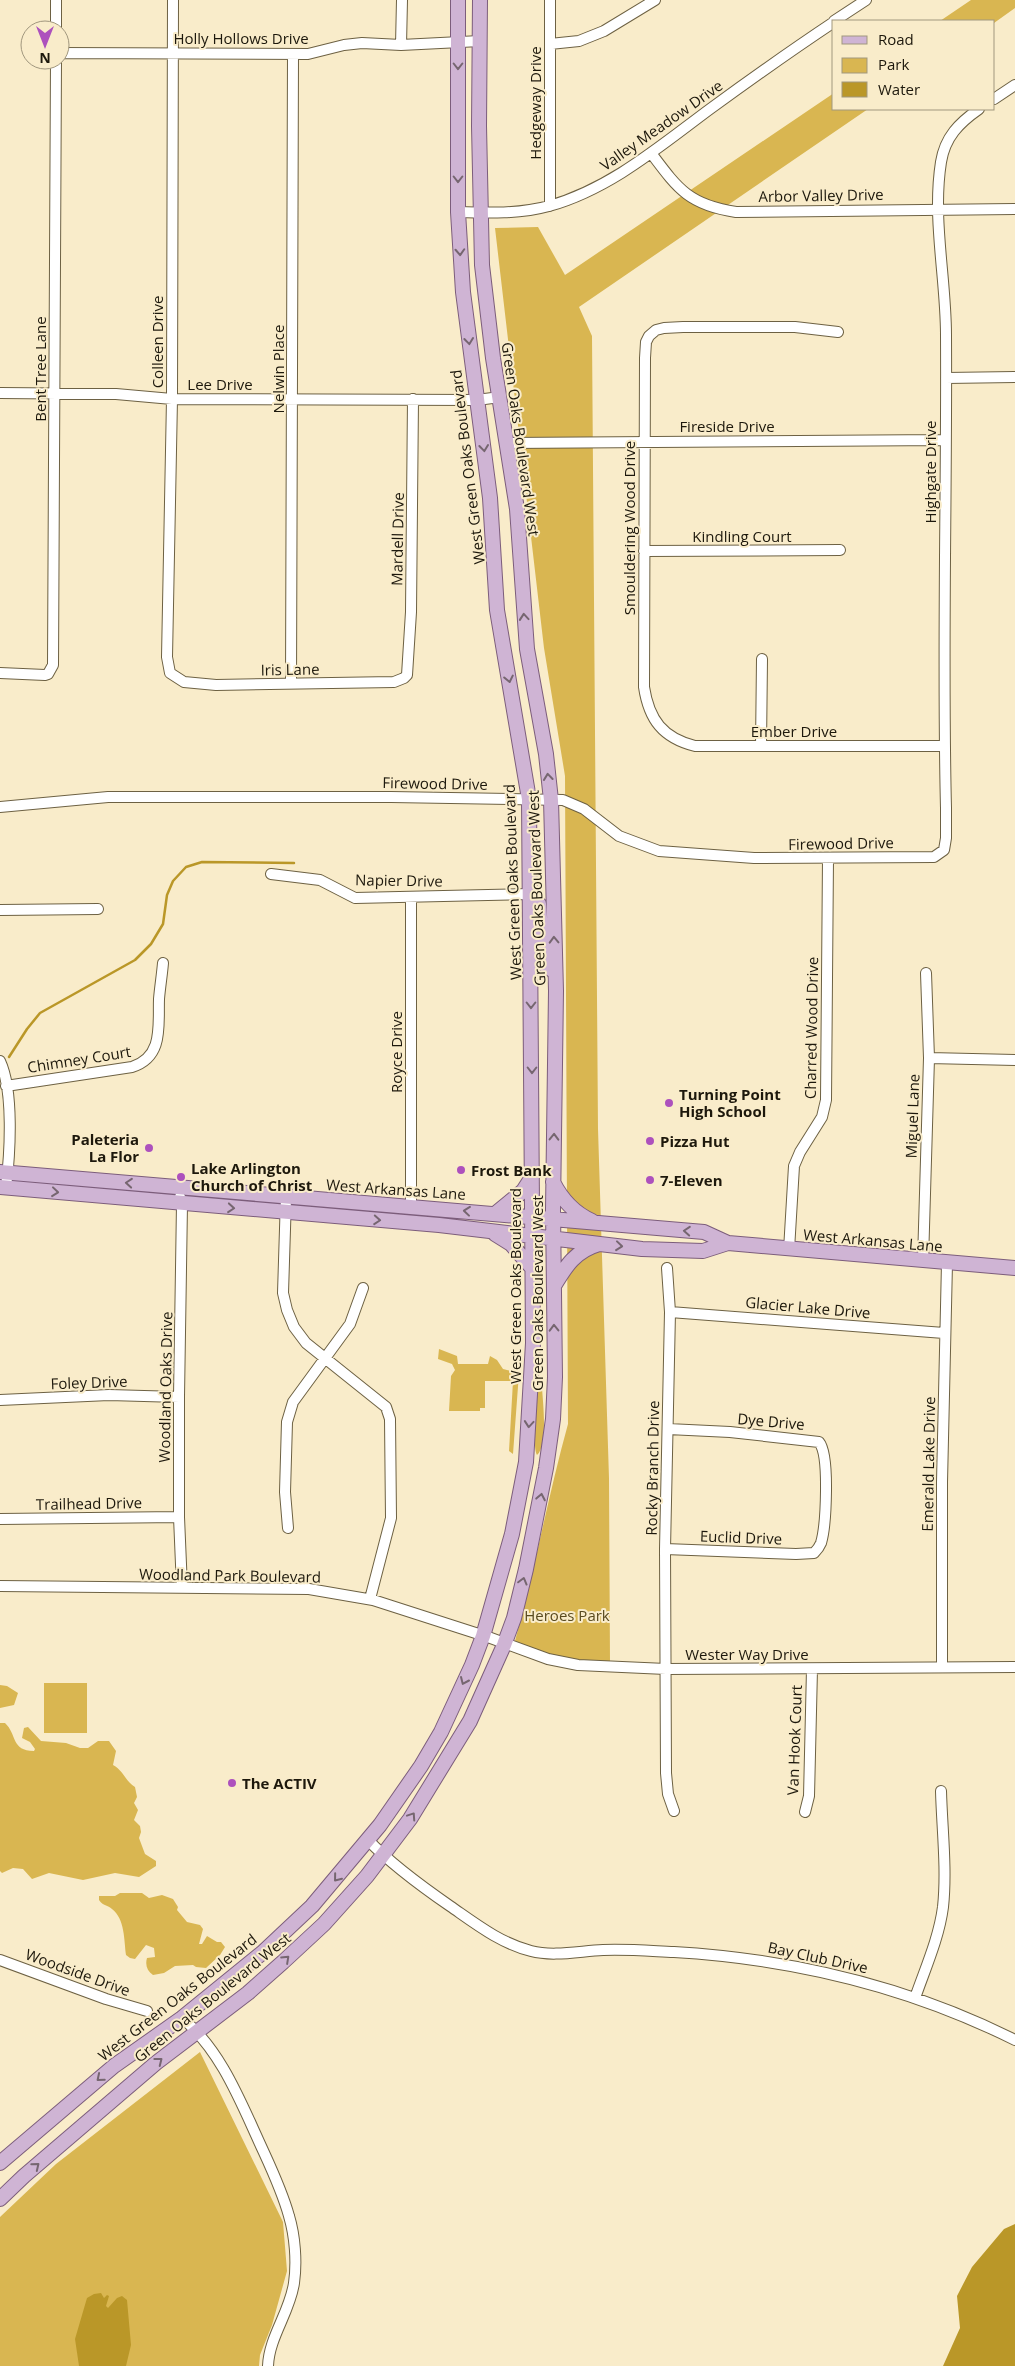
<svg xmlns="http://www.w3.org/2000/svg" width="1015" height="2366" font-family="'Open Sans',sans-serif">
<rect width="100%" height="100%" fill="#f9ecca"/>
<path fill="#d9b651" d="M971 0H1015V8L994 23 940 21Z
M834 93V109H868L579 307 592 336 598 1129 609 1478 610 1664C573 1663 548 1655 515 1641 535 1569 548 1496 568 1424L565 776 544 648 495 228 538 227 565 275Z
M439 1349 457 1356 458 1364H488L490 1356 497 1360 503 1369 519 1373 513 1454 509 1451 513 1381H485V1408H480V1411H449L451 1376 455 1370 452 1364 438 1359Z
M539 1383 542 1388C543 1403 548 1445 537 1455 532 1448 536 1393 539 1383Z
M44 1683H87V1733H44Z
M0 1685 7 1686 18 1693 14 1705 0 1708Z
M0 1723H5C17 1734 11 1751 34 1751L35 1749 30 1742 22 1738 24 1728 28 1727 41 1741 66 1743 80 1748H88L98 1741H109L116 1751 113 1765C124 1771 125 1781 135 1787L137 1797 134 1803 138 1810 134 1820 140 1826 141 1832 139 1838 145 1854 156 1861V1866L139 1877 115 1873 83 1880 49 1873 32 1879 23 1869 13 1868 2 1873 0 1871Z
M120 1893H142L149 1898 162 1895 173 1899 178 1907 177 1910 187 1922 200 1925 203 1929 199 1944H202L207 1936 217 1942H221L225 1947 220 1955 206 1968 196 1967 193 1965 175 1966 164 1973 153 1975C147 1971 145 1965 147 1958L155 1957 154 1948 146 1945 135 1959 130 1958 126 1955C124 1940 125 1919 112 1909 108 1905 103 1906 99 1900V1896H115Z
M200 2052 283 2222 287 2271 272 2325 260 2355 259 2366H0V2217L56 2164Z"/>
<path fill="#ba9728" d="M1015 2224V2366H943L960 2328 957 2296 972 2267 1004 2229Z
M101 2293 104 2298 107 2295 109 2296 106 2306 108 2308 117 2298 122 2296 127 2300 131 2345 126 2366H79L75 2339 87 2298 94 2294Z"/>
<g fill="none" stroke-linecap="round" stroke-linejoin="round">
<path stroke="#ba9728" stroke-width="2.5" d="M9 1057 27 1029 40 1013 135 960 151 944 163 924 167 895 173 881 186 867 202 862 294 863"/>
<g stroke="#6d6143" stroke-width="12">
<path id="minor" d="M173 0 172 399 167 657 170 673 184 682 216 685 394 682 404 678 407 675 411 612 413 399
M834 21 866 0
M56 30V0
M550 44 579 41 604 31 655 0
M401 45 402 0
M60 53 308 54 344 45 362 43 401 45 480 41
M994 99 1015 85
M651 153C678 189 689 205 736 212L1015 209
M550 206V0
M458 212C488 213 520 214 549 206 610 189 660 146 710 109 751 79 792 50 834 22
M838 332 795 327H683L664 328 656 330 649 336 646 342 645 358 644 687C649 720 663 738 695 746H945
M946 378 1015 377
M0 393 116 394 172 399 477 400 500 397
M508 443 945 440
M644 551 840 550
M0 673 45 675 48 674 53 665 56 60
M291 684 293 54
M761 746 762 659
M0 807 108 797H391L563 800 584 809 619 836 659 851 754 858 934 857 944 850 946 838V808C942 650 947 493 946 335 946 278 932 219 941 162 945 137 959 123 979 109
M271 874 320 880 355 898 531 894
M0 910 98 909
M929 1058 1015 1060
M0 1061C14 1091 10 1154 6 1187
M6 1086 132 1067C164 1057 158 1025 159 999 160 987 162 975 163 963
M180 1197 182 1204 179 1397V1517L182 1588
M286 1197 283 1293 287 1310 294 1327 306 1343 386 1407 390 1419 391 1518 370 1599
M411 1207V897
M789 1250 794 1166 800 1152 822 1117 826 1100 828 859
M923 1261 929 1058 926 973
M667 1268 670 1312 665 1549 666 1773 668 1794 674 1811
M670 1312 944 1333
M0 1400 109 1395 179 1397
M0 1519 179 1517
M288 1528 285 1492 287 1422 293 1402 350 1324 363 1288
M665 1549 796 1554 814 1553C817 1550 819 1548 821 1543 826 1526 830 1455 819 1442L730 1432 668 1429
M0 1586 309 1589 373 1600 488 1637 548 1659 578 1665 666 1669 1015 1667
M942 1667V1482L947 1263
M805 1812 809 1796 812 1669
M368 1840C392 1865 421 1886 450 1906 476 1924 500 1943 531 1951 553 1957 580 1951 603 1950 627 1949 651 1951 674 1952 793 1959 909 1987 1015 2040
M0 1960 106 1999 147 2011
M915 1998C925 1969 939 1938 943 1907 947 1869 942 1829 941 1791
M182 2018C218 2048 237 2093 256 2135 268 2162 281 2187 289 2216 295 2236 297 2262 294 2283 290 2312 269 2337 268 2366"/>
</g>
<g stroke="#7c5d7b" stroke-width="16">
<path id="major" d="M539 904 543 958 546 966 555 972
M0 1172 704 1232 728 1243 1015 1268
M553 1182C562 1200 574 1213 592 1221
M0 1187 439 1225 642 1249 703 1251 728 1243
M495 1214 523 1191 532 1177
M495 1234 511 1244 533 1269
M554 1286C566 1266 575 1251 599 1244
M0 2163 114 2066 182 2018 262 1953 312 1906 380 1825 421 1766 441 1732 472 1665 483 1636 512 1534 526 1462 533 1343 529 799 497 610 490 498 463 292 458 212V0
M0 2199 24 2176 156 2063 248 1993 283 1962 324 1924 367 1876 410 1819 470 1721 504 1645 514 1618 526 1569 546 1468 553 1419 555 1377 553 1209 556 991 551 800 546 754 527 649 517 509 493 358 482 265 479 126 480 0"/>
</g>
<use href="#minor" stroke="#fff" stroke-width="10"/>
<use href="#major" stroke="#cfb4d4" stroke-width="14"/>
</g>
<defs><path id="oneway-chevron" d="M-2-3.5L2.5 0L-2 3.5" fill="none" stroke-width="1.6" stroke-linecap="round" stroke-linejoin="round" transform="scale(1.25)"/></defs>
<g stroke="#766670">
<use href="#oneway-chevron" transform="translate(458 66) rotate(90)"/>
<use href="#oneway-chevron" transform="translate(458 179) rotate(90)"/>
<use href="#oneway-chevron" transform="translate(460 252) rotate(87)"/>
<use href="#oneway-chevron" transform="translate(469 341) rotate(83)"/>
<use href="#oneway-chevron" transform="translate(484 448) rotate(83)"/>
<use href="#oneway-chevron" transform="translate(524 617) rotate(-95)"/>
<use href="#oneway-chevron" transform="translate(509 679) rotate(78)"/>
<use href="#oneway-chevron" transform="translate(548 777) rotate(-96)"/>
<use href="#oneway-chevron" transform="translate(554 940) rotate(-92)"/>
<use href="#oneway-chevron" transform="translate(531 1005) rotate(90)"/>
<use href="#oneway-chevron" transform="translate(532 1070) rotate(90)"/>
<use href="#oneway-chevron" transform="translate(554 1137) rotate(-89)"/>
<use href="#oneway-chevron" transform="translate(129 1183) rotate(-175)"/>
<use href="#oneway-chevron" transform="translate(55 1192) rotate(6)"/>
<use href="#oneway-chevron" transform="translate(231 1208) rotate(5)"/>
<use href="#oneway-chevron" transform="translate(467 1211) rotate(-174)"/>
<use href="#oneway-chevron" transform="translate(377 1220) rotate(4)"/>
<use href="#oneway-chevron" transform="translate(687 1231) rotate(-176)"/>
<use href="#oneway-chevron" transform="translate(619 1246) rotate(6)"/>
<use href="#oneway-chevron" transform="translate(554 1328) rotate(-91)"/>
<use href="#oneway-chevron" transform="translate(529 1424) rotate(95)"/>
<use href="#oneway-chevron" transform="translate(541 1497) rotate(-79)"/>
<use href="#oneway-chevron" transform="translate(523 1581) rotate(-75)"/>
<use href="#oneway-chevron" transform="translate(464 1681) rotate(114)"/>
<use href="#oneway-chevron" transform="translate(412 1816) rotate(-56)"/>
<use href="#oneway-chevron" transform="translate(337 1878) rotate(129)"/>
<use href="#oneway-chevron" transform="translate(286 1959) rotate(-43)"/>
<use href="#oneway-chevron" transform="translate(159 2061) rotate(-38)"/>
<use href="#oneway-chevron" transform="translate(100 2078) rotate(140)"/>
<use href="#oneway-chevron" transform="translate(36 2166) rotate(-39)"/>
</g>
<g fill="#ad51bd" stroke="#f9ecca" stroke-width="2">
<circle cx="669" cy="1103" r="5"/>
<circle cx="650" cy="1141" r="5"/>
<circle cx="149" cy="1148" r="5"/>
<circle cx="461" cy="1170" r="5"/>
<circle cx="181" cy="1177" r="5"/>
<circle cx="650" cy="1180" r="5"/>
<circle cx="232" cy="1783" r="5"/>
</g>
<g text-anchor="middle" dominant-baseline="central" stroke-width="4" stroke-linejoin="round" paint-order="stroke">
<g font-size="15" fill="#1d180c" stroke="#f9ecca">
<text x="241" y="38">Holly Hollows Drive</text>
<text transform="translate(535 103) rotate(-90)">Hedgeway Drive</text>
<text transform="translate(661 125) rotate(-35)">Valley Meadow Drive</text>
<text transform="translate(821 195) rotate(-1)">Arbor Valley Drive</text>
<text transform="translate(157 342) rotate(-90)">Colleen Drive</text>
<text transform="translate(40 369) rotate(-90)">Bent Tree Lane</text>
<text transform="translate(278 369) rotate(-90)">Nelwin Place</text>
<text x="220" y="384">Lee Drive</text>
<text x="727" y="426">Fireside Drive</text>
<text transform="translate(521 439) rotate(82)">Green Oaks Boulevard West</text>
<text transform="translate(467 467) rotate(-97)">West Green Oaks Boulevard</text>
<text transform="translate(930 472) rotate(-90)">Highgate Drive</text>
<text transform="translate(629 528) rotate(-90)">Smouldering Wood Drive</text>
<text x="742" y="536">Kindling Court</text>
<text transform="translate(397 539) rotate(-89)">Mardell Drive</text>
<text transform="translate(290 669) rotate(-1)">Iris Lane</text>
<text x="794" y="731">Ember Drive</text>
<text transform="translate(435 783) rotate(1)">Firewood Drive</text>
<text transform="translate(841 843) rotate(-1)">Firewood Drive</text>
<text transform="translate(399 880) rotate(1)">Napier Drive</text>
<text transform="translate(512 882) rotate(-92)">West Green Oaks Boulevard</text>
<text transform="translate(536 888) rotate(-92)">Green Oaks Boulevard West</text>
<text transform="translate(811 1028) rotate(-89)">Charred Wood Drive</text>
<text transform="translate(396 1052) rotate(-90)">Royce Drive</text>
<text transform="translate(79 1059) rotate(-9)">Chimney Court</text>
<text transform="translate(912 1116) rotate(-88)">Miguel Lane</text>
<text transform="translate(396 1189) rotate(4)">West Arkansas Lane</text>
<text transform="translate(873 1240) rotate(5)">West Arkansas Lane</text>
<text transform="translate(515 1286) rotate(-90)">West Green Oaks Boulevard</text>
<text transform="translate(537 1293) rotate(-90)">Green Oaks Boulevard West</text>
<text transform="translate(808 1307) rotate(5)">Glacier Lake Drive</text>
<text transform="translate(89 1382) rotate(-2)">Foley Drive</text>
<text transform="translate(165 1387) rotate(-89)">Woodland Oaks Drive</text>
<text transform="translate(771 1421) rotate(5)">Dye Drive</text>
<text transform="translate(928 1464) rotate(-89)">Emerald Lake Drive</text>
<text transform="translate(652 1468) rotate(-89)">Rocky Branch Drive</text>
<text transform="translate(89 1503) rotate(-1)">Trailhead Drive</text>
<text transform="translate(741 1537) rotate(2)">Euclid Drive</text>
<text transform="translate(230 1575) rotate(1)">Woodland Park Boulevard</text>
<text x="747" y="1654">Wester Way Drive</text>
<text transform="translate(794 1740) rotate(-88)">Van Hook Court</text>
<text transform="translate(818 1957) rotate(12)">Bay Club Drive</text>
<text transform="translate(78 1972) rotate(20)">Woodside Drive</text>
<text transform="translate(177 1997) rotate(-38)">West Green Oaks Boulevard</text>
<text transform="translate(212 1997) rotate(-39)">Green Oaks Boulevard West</text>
</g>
<g font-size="15" font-weight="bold" fill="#1d180c" stroke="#f9ecca" text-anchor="start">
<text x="679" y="1094">Turning Point<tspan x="679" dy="17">High School</tspan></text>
<text x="139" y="1139" text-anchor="end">Paleteria<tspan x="139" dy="17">La Flor</tspan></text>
<text x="660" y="1141">Pizza Hut</text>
<text x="191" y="1168">Lake Arlington<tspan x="191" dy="17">Church of Christ</tspan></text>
<text x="471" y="1170">Frost Bank</text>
<text x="660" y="1180">7-Eleven</text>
<text x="242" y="1783">The ACTIV</text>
</g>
<g font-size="15" fill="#594a1f" stroke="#f9ecca">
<text x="567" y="1615">Heroes Park</text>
</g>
</g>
<rect x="832" y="20" width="162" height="90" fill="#f9ecca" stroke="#a1977e"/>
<rect x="842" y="36" width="25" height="8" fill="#cfb4d4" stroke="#a1977e"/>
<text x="878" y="45" font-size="15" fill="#1d180c">Road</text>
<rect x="842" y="58" width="25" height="15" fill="#d9b651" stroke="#a1977e"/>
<text x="878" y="70" font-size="15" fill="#1d180c">Park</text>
<rect x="842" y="82" width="25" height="15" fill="#ba9728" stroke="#a1977e"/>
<text x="878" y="95" font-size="15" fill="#1d180c">Water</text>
<g transform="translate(45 45) rotate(180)"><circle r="24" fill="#f9ecca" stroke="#a1977e"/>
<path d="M0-4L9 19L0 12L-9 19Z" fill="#ad51bd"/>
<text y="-8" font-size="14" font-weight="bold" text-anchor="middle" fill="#1d180c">N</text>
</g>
</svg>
